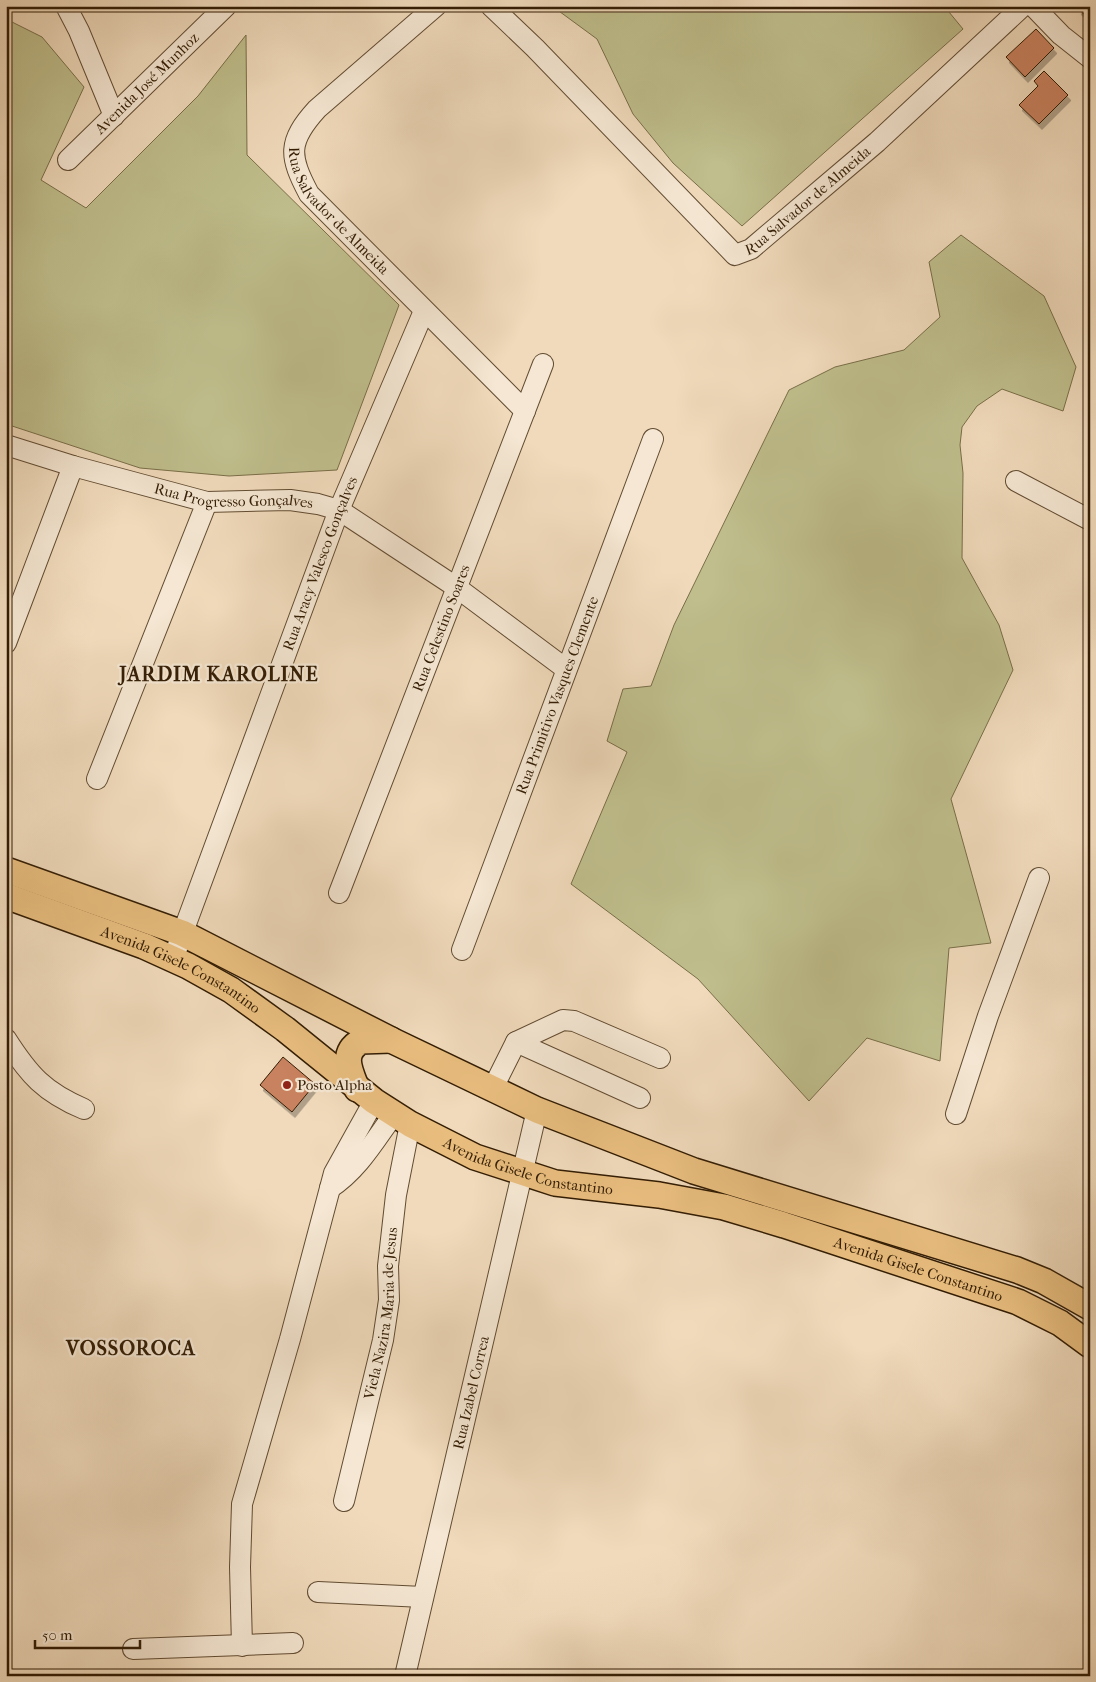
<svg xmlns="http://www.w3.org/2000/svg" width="1096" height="1682" font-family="'IM FELL French Canon',serif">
<defs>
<filter id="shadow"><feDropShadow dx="3" dy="5.5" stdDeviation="0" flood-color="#0004"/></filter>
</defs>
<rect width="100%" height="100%" fill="#f0dabb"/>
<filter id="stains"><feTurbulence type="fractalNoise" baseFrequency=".004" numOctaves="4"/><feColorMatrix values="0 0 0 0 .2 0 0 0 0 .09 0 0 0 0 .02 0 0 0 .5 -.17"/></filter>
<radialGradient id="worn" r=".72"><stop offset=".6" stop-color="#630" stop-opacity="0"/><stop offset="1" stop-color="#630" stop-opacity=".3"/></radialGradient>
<path fill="#bfbe8c" stroke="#796e48" d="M552 6H944L963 29 742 226 673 163 633 114 597 39Z
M6 19 42 37 84 87 41 180 86 208 198 96 246 35 247 155 399 305 337 470 229 476 140 468 6 424Z
M961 235 1044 296 1076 367 1063 411 1002 389 977 406 962 427 960 445 963 473 962 558 999 625 1013 670 951 799 991 943 949 948 940 1061 867 1038 809 1101 698 979 571 884 627 752 607 741 623 689 651 686 674 625 789 390 835 367 904 350 940 317 929 262Z"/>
<path fill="#c9825e" stroke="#331d04" filter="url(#shadow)" d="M1080 6H1090V9L1085 15 1078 9Z
M1036 29 1054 48 1025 77 1006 57Z
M1044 71 1068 95 1039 124 1019 105 1038 86 1034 81Z
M283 1057 315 1084 292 1112 260 1085Z"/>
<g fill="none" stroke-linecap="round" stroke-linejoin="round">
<g stroke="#624c32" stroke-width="22">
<g id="minor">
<path d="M66 6 79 31 114 116"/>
<path id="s1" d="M436 6 317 109C287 142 289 156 309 194L525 411"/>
<path id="s2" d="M491 6 535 48 735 255 751 249 877 142 1023 6"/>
<path d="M1033 6 1061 35 1090 58"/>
<path id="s3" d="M68 160 226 6"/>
<path id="s4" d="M6 445 73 466 207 502 290 500 318 504 339 510 456 587 566 669"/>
<path d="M1016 481 1090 520"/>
<path d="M6 643 73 466"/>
<path d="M97 779 207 502"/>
<path id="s5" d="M339 893 543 364"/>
<path id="s6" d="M462 950 653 439"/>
<path id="s7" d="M173 959 339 510 424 311"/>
<path d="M6 1039C29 1075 44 1092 84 1109"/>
<path d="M516 1042 640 1098"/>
<path d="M493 1088 516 1042 563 1020 574 1021 660 1058"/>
<path d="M956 1114 988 1016 1039 878"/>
<path d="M330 1188C358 1170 375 1140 394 1114"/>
<path id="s8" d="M344 1501 383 1340 389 1300 388 1266 396 1195 410 1124"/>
<path d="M318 1592 423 1597"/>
<path d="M242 1646 240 1567 242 1504 290 1339 334 1173 374 1101"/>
<path d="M133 1649 293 1643"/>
<path id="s9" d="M405 1676 537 1110"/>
</g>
</g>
<g stroke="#331d04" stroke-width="28">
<g id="major">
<path d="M6 870 182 933 391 1040 537 1110 694 1171 1017 1270 1044 1281 1090 1307"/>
<path id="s10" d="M6 896 144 946 188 966 231 990 285 1029 374 1101 410 1124 475 1157 555 1183 659 1195 724 1207 784 1225 1018 1302 1060 1323 1090 1345"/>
<path d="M357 1089C350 1071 340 1053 361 1041L391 1040"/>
</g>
</g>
<use href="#minor" stroke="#f5e7d3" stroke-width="20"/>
<use href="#major" stroke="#e8bd7e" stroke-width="25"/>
</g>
<circle fill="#8f2418" stroke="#f5e7d3" stroke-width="2" cx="287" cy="1085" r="5"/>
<g text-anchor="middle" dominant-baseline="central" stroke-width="4.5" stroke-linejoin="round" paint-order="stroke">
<g font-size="15" fill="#331d04" stroke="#f5e7d3">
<text stroke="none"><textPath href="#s3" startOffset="110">Avenida José Munhoz</textPath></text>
<text stroke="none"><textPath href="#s2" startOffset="440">Rua Salvador de Almeida</textPath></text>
<text stroke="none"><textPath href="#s1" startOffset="282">Rua Salvador de Almeida</textPath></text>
<text stroke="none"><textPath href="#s4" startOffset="235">Rua Progresso Gonçalves</textPath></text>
<text stroke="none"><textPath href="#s7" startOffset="422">Rua Aracy Valesco Gonçalves</textPath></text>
<text stroke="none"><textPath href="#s5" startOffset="284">Rua Celestino Soares</textPath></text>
<text stroke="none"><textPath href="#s6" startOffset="272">Rua Primitivo Vasques Clemente</textPath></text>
<text stroke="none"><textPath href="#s10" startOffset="190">Avenida Gisele Constantino</textPath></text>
<text stroke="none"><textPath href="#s10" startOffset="595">Avenida Gisele Constantino</textPath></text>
<text stroke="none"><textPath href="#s10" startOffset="1000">Avenida Gisele Constantino</textPath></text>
<text stroke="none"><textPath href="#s8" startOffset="192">Viela Nazira Maria de Jesus</textPath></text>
<text stroke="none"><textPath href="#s9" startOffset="291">Rua Izabel Correa</textPath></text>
</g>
<g font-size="15" fill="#331d04" stroke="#f5e7d3" text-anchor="start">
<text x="297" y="1085">Posto Alpha</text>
</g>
<g font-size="20" font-weight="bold" letter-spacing="1" fill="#331d04" stroke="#f5e7d3">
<text x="219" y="674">JARDIM KAROLINE</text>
<text x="131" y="1348">VOSSOROCA</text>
</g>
</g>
<rect width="1096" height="1682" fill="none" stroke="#f0dabb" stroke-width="25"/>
<rect x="8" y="8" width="1081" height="1667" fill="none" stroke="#331d04" stroke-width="2.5"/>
<rect x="12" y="12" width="1071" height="1657" fill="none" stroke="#331d04"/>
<path d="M35 1640v8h105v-8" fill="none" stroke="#331d04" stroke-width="2.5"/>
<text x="42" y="1640" font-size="15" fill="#331d04" stroke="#f5e7d3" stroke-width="4" paint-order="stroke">50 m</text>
<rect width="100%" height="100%" filter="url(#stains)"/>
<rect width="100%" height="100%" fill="url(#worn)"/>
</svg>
